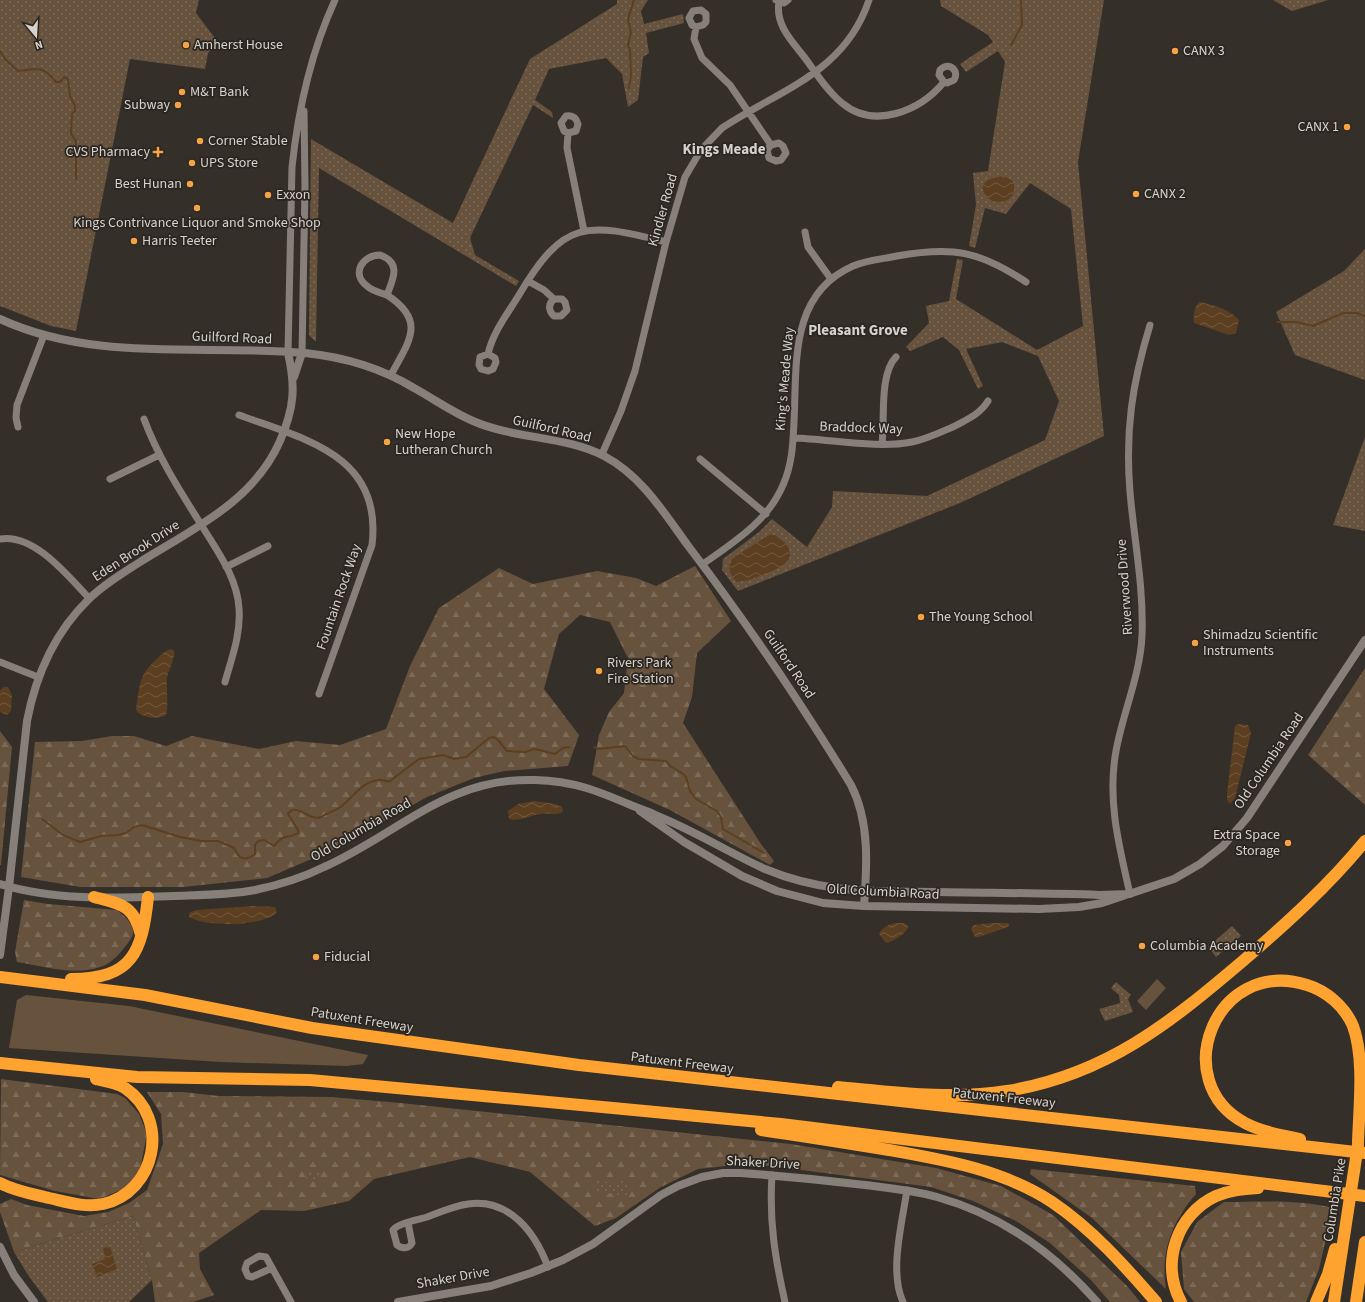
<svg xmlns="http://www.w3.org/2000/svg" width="1365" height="1302" font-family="'Source Sans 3',sans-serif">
<defs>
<pattern id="forest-firs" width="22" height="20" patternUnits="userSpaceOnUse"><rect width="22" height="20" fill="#67523d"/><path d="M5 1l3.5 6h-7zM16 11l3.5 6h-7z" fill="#7c6a58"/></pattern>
<pattern id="park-dots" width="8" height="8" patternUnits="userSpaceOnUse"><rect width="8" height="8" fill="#67523d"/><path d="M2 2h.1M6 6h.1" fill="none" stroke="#7c6a58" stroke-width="1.8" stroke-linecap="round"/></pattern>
<pattern id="water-waves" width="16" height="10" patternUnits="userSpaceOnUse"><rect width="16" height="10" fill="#5c3f20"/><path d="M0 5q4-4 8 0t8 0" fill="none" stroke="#735a3f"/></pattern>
</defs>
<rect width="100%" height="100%" fill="#352f2a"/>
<path fill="#67523d" d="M1157 979 1166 988 1146 1010 1137 1001Z
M26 995 129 1006 368 1055 363 1064 347 1066 220 1062 9 1048 17 1000Z"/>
<path fill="url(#forest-firs)" d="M695 566 731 621 697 653 692 697 683 723 761 844 774 861 770 865 670 810 592 775 599 735 609 712 624 693 628 658 610 622 580 615 559 634 544 689 579 735 568 766 504 771 474 778 427 797 335 849 267 878 183 887H80L21 877 35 742 82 741 112 736H134L166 746 192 736 259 749 296 741 340 745 386 729 410 666 439 608 499 568 533 584 597 571 636 578 656 586Z
M1365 668V805L1308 755Z
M0 731 12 747 1 865H0Z
M24 900 48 904 117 910C126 917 139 929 130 940 123 950 112 964 100 967 74 976 43 966 17 962L15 952Z
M1 1079 117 1094 125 1098 139 1114 147 1134 140 1169 126 1188 99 1199 55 1191 0 1175Z
M147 1092H183L219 1096 331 1097 401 1103 791 1144 936 1168 1001 1186 1053 1215 1127 1286 1140 1302H1110L1091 1280 1050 1243 1016 1221 973 1201 931 1187 771 1166 735 1165 698 1169 661 1187 616 1218 595 1226 530 1172 470 1157 374 1179 349 1201 304 1211 261 1210 199 1253 200 1269 214 1295 193 1302H155L152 1280 133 1216 14 1252 0 1212V1204L11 1199 27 1205 84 1216 108 1212 129 1203 147 1190 163 1144 161 1114Z
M1031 1169 1195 1186 1196 1194C1172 1221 1160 1253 1166 1289L1092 1218 1030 1174Z
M1224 1202C1259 1202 1298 1199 1333 1208L1319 1269 1306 1302H1194L1184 1289 1181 1252 1197 1222Z"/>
<path fill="url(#park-dots)" d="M0 0H199L196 13 218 42 208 53 205 69 130 59 76 331 51 326 0 306Z
M617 0H648L641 11 644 24 683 14 684 23 646 33 649 53 643 57 638 100 628 107 622 74 606 58 549 69 535 100 552 112 553 118 533 105 470 238 475 255 519 281 516 286 319 168 316 341H315L309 335 311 139 453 223 530 59 617 4Z
M940 0H1104L1078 162 1104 436 960 503 738 591 722 570 723 559 759 532 772 519 807 547 832 507 833 491 927 496 1045 440 1059 401 1038 356 1002 342 966 349 983 386 978 389 959 350 943 337 910 351 906 347 929 323 926 306 949 301 957 259 963 260 956 299 1037 350 1083 326 1071 209 1030 183 1006 214 985 208 975 248 969 246 976 205 973 173 988 171 1005 62 998 51 966 72 960 64 993 42 988 35 941 6Z
M1273 0H1328L1292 11Z
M1365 249V380L1295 355 1276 312 1344 271Z
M1365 437V531L1333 525Z
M1232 926 1241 936 1216 957 1208 947Z
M1116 982 1131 995 1128 999 1133 1012 1105 1021 1099 1009 1120 1003 1119 995 1111 988Z
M306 1171H320V1179H306Z
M595 1180 615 1183 618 1181 624 1182 629 1187 627 1196 594 1191Z
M133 1216 152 1280 129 1302H48L28 1275 14 1252Z"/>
<path fill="url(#water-waves)" d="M1004 176 1013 181C1018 196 1007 205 992 201 973 187 986 177 1004 176Z
M1200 302C1213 305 1230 309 1239 320L1236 333 1229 335 1194 323C1193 316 1194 306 1200 302Z
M768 535H775C803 554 788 566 764 574 755 578 747 581 737 582 729 575 727 566 733 558Z
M172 649 174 651C175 661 168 669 167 679 166 691 169 704 166 715 159 720 141 718 136 710 140 684 138 675 159 657 163 653 166 650 172 649Z
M4 687H8L12 695 11 711 7 715 0 712V690Z
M1238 724 1248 725 1251 733 1235 798 1230 804 1227 800V794L1235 726Z
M534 801 556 804 562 807 563 811C559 816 548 813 541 814 531 815 519 822 509 819L508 811 518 804Z
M254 906 275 907 277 912C264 927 205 927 189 917V913L196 910Z
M897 923H904L908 926C908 933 893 942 886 943L879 934C883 927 888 924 897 923Z
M993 923H1008L1009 925 1008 927 979 937H975L971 929 974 925Z
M110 1246 117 1269 97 1277 92 1264 105 1259 103 1248Z"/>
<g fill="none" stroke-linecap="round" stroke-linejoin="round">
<path stroke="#5c3f20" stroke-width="2" d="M1011 45 1022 25 1021 0
M0 51 5 59 18 71C38 69 43 65 56 82H60L64 77 68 79 70 96 75 106V111L72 114 71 134 76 141V179
M629 88 631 76 630 50 628 44 631 33 628 19 634 0
M1277 322H1296L1313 326 1343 313H1357L1365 316
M594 747 599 749 625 746 633 756 639 759 666 761 670 766 682 773 686 777 690 791 696 799 717 811 721 817 723 829 764 853
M42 819 63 835 80 842 101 836 118 835 126 833 134 827 142 825 180 837 201 841H218L234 848C239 859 245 862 255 854V845L258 841 264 840 274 846C287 831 285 841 298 833V830L288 814C295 801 310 822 321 817 329 812 336 811 343 805 355 795 361 783 378 780 382 779 385 782 390 781L419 759 443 755 454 759 466 757 489 738 494 737 498 740 507 751 525 752 535 749 555 754 563 748 569 747"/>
<path stroke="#87807a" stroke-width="7" d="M776 0 784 3 788 0
M779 2C775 25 792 41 805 58 816 73 827 91 842 103 874 130 920 111 944 82L947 83 954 80C960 70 948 61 940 70L939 75 944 82
M696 27 703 25 706 22V14L701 10 693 11 689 18 692 25 696 27 694 39 702 58 730 85 771 145 767 150 769 158 776 161 781 160 786 153 783 146 779 143 771 145
M568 133 564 131 561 123 566 116C572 115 576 117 578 124L576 131 568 133 567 148 584 231
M805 232 808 247 831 279
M528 281 544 290 554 299H562L565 302 567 310 561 316H554C548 310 548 304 554 299
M387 295C381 293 372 291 367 286 351 274 362 255 380 255 402 263 393 279 387 295 427 321 409 341 391 375
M288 353 292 167C298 111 311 52 335 0
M302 353 305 186 304 111
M488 354 495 358 496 362 493 369 488 371 481 369 479 365 480 357 488 354C493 332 508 313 519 295 564 219 586 222 666 242
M239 415C304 439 383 455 372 545L319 694
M144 419C158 457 180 491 202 526 217 551 237 577 239 608 241 634 232 657 225 682
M18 427 16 418 17 405 44 335
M793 438C830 439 877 449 912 442 927 439 941 432 955 426 968 419 980 414 988 401
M882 444C885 420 879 374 896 357
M602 454 621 411 635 371 666 242 685 177 701 150 722 128C779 90 845 73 869 0
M700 459 766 514
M110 479 159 455
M0 539C34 533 68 576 89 598
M703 564C734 542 768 521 783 485 792 465 793 444 794 422 797 364 789 294 853 266 867 260 883 259 897 256 953 246 979 251 1026 282
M226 567 268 546
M0 662 38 677
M1130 894C1119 846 1107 800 1116 751 1123 712 1140 676 1142 636 1144 588 1134 539 1130 492 1125 431 1132 384 1150 325
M772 1175C769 1221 775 1258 785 1302
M408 1223 412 1243C409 1249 402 1249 397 1245L393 1230C398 1223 418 1220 427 1217 440 1212 454 1206 468 1204 509 1198 535 1232 548 1267
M272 1268 252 1277 248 1276 245 1269 247 1263 259 1256 266 1257 291 1302
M903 1302C889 1272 902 1223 907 1190"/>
<path stroke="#87807a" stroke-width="8" d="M0 319C95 363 204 344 305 353 344 357 381 368 414 388 434 399 452 412 473 421 514 439 566 436 604 456 642 476 664 513 689 547 747 623 801 703 851 785 870 822 867 866 864 906
M294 377 302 353
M640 811 684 842 742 876 777 891 823 903 864 906 1039 909 1079 907 1102 903 1174 879 1200 864 1223 846 1247 818 1365 640
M0 884C55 901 117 898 174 896 201 895 229 895 255 890 279 885 302 878 324 867 398 834 447 777 535 780 574 781 598 791 633 806 640 809 648 811 655 815 693 830 728 852 765 869 825 894 874 891 938 892 992 893 1045 893 1099 895L1130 894
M0 955 9 887 27 721C36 674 54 633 89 599 104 584 123 573 140 562 193 529 254 501 280 441 294 409 296 387 288 353
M0 1247 14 1275 34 1302
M398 1302 491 1286 531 1273 563 1260 593 1244 661 1195 678 1186 702 1177 723 1173H741C782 1176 824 1180 865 1185 889 1188 913 1190 937 1197 1001 1215 1054 1253 1097 1302"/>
<path stroke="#ffa330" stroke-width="12" d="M94 897C121 904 134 905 141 935
M0 977 145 995 312 1028 579 1065 1365 1153
M71 979C133 979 142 952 148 897
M0 1063 137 1077 310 1080 613 1108 781 1124 1365 1196
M838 1087C893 1092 952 1100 1007 1091 1106 1075 1170 1023 1244 960 1287 923 1329 885 1365 841
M761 1130C803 1136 846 1143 889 1150 945 1160 1003 1170 1052 1202 1092 1229 1125 1266 1156 1302
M1300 1139C1281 1135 1262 1132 1245 1123 1167 1082 1215 956 1307 985 1327 991 1345 1007 1353 1026 1365 1059 1359 1108 1358 1143
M0 1183C15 1191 33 1194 49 1198 67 1202 85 1208 103 1204 156 1192 171 1119 125 1088 117 1083 106 1081 96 1079
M1181 1302C1160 1263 1177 1214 1216 1196 1230 1190 1244 1189 1258 1188
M1316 1302 1328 1274 1335 1249
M1334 1302 1358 1145
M1356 1302 1365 1242"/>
</g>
<g fill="#f5a345" stroke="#2b2620" stroke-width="1.5">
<circle cx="186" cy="45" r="4"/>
<circle cx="1175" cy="51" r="4"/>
<circle cx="182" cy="92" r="4"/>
<circle cx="178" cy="105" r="4"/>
<circle cx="1347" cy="127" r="4"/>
<circle cx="200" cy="141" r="4"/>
<path d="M156 146h4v4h4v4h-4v4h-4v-4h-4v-4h4z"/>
<circle cx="192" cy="163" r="4"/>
<circle cx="190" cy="184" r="4"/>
<circle cx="1136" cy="194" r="4"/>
<circle cx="268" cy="195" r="4"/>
<circle cx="197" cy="208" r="4"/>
<circle cx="134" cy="241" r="4"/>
<circle cx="387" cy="442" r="4"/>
<circle cx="921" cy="617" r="4"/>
<circle cx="1195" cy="643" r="4"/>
<circle cx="599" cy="671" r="4"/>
<circle cx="1288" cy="843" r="4"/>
<circle cx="1142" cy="946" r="4"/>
<circle cx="316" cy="957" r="4"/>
</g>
<g text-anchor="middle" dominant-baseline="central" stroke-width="3.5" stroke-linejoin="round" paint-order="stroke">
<g font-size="14" fill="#d6d2ce" stroke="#2b2620" text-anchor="start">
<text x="194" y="45">Amherst House</text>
<text x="1183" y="51">CANX 3</text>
<text x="190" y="92">M&amp;T Bank</text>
<text x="170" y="105" text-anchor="end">Subway</text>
<text x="1339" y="127" text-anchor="end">CANX 1</text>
<text x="208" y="141">Corner Stable</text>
<text x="150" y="152" text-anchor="end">CVS Pharmacy</text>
<text x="200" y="163">UPS Store</text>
<text x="182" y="184" text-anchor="end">Best Hunan</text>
<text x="1144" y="194">CANX 2</text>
<text x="276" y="195">Exxon</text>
<text x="197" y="223" text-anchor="middle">Kings Contrivance Liquor and Smoke Shop</text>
<text x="142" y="241">Harris Teeter</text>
<text x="395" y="434">New Hope<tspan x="395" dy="16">Lutheran Church</tspan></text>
<text x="929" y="617">The Young School</text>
<text x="1203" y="635">Shimadzu Scientific<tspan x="1203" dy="16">Instruments</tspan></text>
<text x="607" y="663">Rivers Park<tspan x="607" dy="16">Fire Station</tspan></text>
<text x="1280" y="835" text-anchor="end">Extra Space<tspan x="1280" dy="16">Storage</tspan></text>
<text x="1150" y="946">Columbia Academy</text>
<text x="324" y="957">Fiducial</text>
</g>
<g font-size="14" fill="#d6d2ce" stroke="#2b2620">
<text transform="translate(663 210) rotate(-74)">Kindler Road</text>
<text transform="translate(232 338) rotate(2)">Guilford Road</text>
<text transform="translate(785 379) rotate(-85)">King's Meade Way</text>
<text transform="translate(861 428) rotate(2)">Braddock Way</text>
<text transform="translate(552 429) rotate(13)">Guilford Road</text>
<text transform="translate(136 551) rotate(-33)">Eden Brook Drive</text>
<text transform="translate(1125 587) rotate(-94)">Riverwood Drive</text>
<text transform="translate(339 597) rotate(-71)">Fountain Rock Way</text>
<text transform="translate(789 664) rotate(56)">Guilford Road</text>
<text transform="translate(1269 761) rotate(-56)">Old Columbia Road</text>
<text transform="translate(361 830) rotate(-30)">Old Columbia Road</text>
<text transform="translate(883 892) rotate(3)">Old Columbia Road</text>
<text transform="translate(362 1020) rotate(9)">Patuxent Freeway</text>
<text transform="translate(682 1063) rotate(7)">Patuxent Freeway</text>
<text transform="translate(1004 1098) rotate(6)">Patuxent Freeway</text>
<text transform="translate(763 1163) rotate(3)">Shaker Drive</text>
<text transform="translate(1335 1200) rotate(-81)">Columbia Pike</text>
<text transform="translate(453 1278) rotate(-10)">Shaker Drive</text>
</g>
<g font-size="15" font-weight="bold" fill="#d6d2ce" stroke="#2b2620">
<text x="724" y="149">Kings Meade</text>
<text x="858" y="330">Pleasant Grove</text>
</g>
</g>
<g transform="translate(36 36) rotate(162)" stroke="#2b2620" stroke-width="3" paint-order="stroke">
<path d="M0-3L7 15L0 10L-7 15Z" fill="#d6d2ce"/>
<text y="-6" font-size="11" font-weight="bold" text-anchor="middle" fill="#d6d2ce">N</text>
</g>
</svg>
